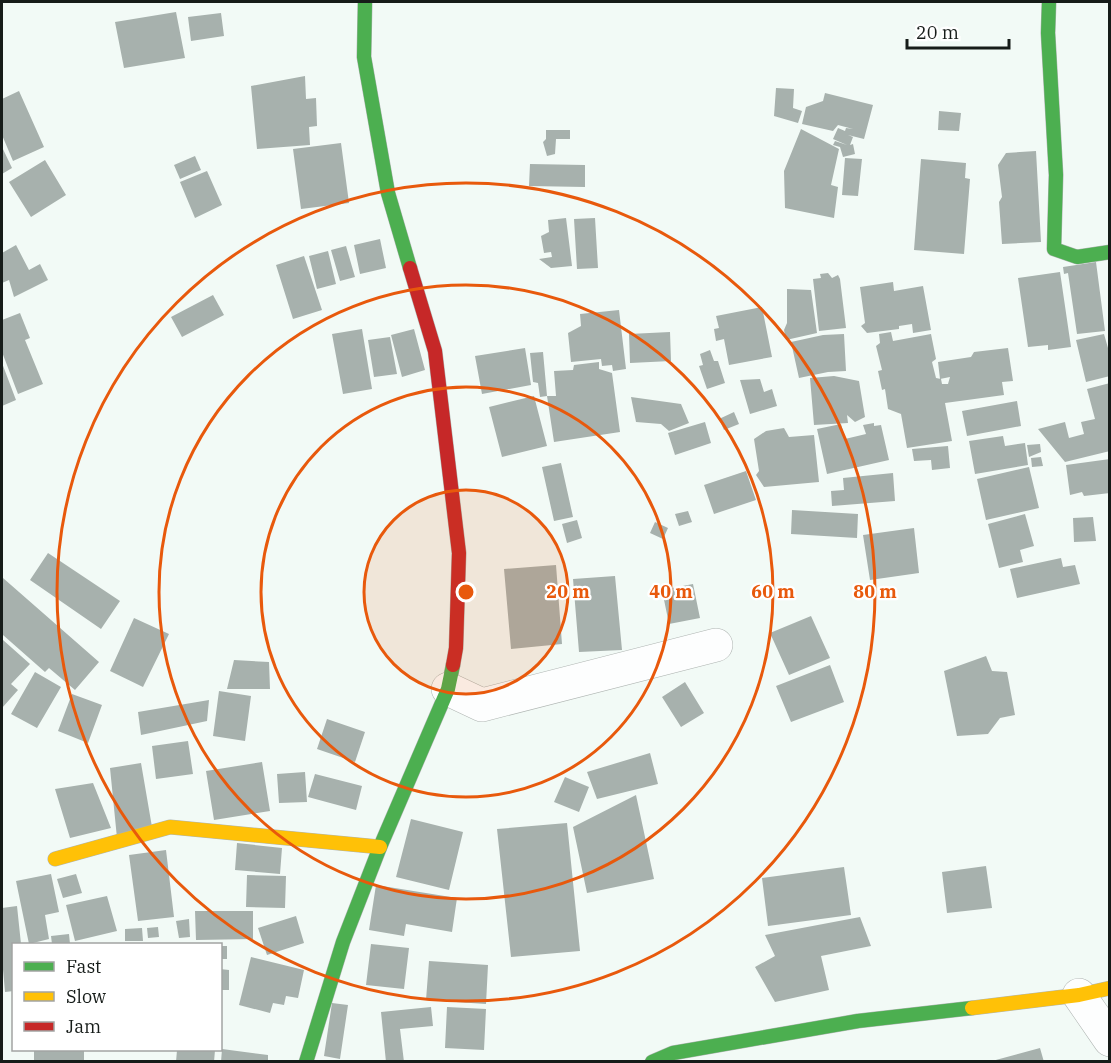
<svg xmlns="http://www.w3.org/2000/svg" width="1111" height="1063" font-family="'IBM Plex Serif',serif">
<rect width="100%" height="100%" fill="#f2faf6"/>
<path fill="#a7b1ad" d="M176 12 185 58 124 68 115 22Z
M221 13 224 36 191 41 188 17Z
M305 76 306 99 316 98 317 126 309 127 310 145 257 149 251 86Z
M776 88 794 89 793 108 802 111 798 123 774 116Z
M19 91 44 147 13 161 2 135V99Z
M825 93 873 105 864 139 848 135 853 137 850 145 853 144 855 154 843 157 840 147 833 145 835 141 847 145 833 139 838 128 845 131 846 128 853 129 838 125 833 131 802 124 806 107 823 101Z
M939 111 961 113 959 131 938 130Z
M801 129 839 149 831 185 838 187 834 218 785 208 784 171Z
M546 130H570V139H556L555 154 547 156 543 142 546 139Z
M341 143 349 203 301 209 293 149Z
M2 147 12 168 2 174Z
M1036 151 1041 242 1002 244 999 202 1002 197 998 165 1006 153Z
M195 156 201 170 180 179 174 165Z
M845 158 862 159 858 196 842 195Z
M921 159 966 163 965 178 970 179 964 254 914 250Z
M45 160 66 195 31 217 9 182Z
M530 164 585 165V187L529 186Z
M207 171 222 205 195 218 180 182Z
M566 218 572 266 551 268 539 259 552 257 551 252 544 253 541 236 549 232 548 220Z
M595 218 598 268 577 269 574 219Z
M380 239 386 268 360 274 354 245Z
M16 245 29 270 40 264 48 280 14 297 9 280 2 283V253Z
M346 246 355 277 340 281 331 250Z
M328 251 336 284 317 289 309 256Z
M304 256 322 310 293 319 276 265Z
M1096 262 1105 331 1077 334 1068 273 1064 274 1063 267Z
M1060 272 1071 347 1048 350V345L1028 347 1018 278Z
M828 273 832 278 838 275 840 279 846 328 819 331 813 279 821 278 820 274Z
M893 282 894 291 923 286 931 330 913 333 912 324 899 326V329L867 333 861 326 865 323 860 287Z
M787 289 811 290 817 333 786 340 784 330 787 323Z
M213 295 224 315 182 337 171 317Z
M762 307 772 357 729 365 724 339 716 341 714 329 719 328 716 316Z
M619 310 626 369 613 371 612 365 602 366 601 359 571 362 568 333 581 326 580 314Z
M20 313 30 338 25 340 43 384 18 394 2 352V320Z
M362 329 372 389 343 394 332 334Z
M414 329 425 370 402 377 391 335Z
M670 332 671 361 630 363 629 334Z
M891 332 893 341 931 334 936 359 932 362 936 378 941 379 942 384H948L950 377 940 379 938 362 971 357 974 352 1008 348 1013 381 1002 382 1004 395 945 403 952 441 907 448 901 414 888 409 885 389 882 390 878 371 882 370 876 346 880 343 879 334Z
M844 334 846 371 828 372 799 378 791 342 823 335Z
M1104 334 1110 355V376L1086 382 1076 340Z
M390 337 397 374 374 377 368 340Z
M525 348 531 385 482 394 475 356Z
M710 350 714 361H718L725 383 707 389 699 366 703 365 700 354Z
M543 352 547 396 540 397 538 383 533 382 530 353Z
M599 362V369L612 373 620 432 554 442 547 396H556L554 371 573 370 574 365Z
M2 363 16 400 2 406Z
M834 376 859 381 865 417 855 422 847 415 848 423 814 425 810 378Z
M760 379 764 392 772 389 777 406 750 414 740 380Z
M1110 383V451L1065 462 1038 429 1065 422 1069 438 1084 434 1081 422 1095 419 1087 389Z
M534 396 547 446 502 457 489 407Z
M631 397 681 404 689 423 669 431 661 424 636 422Z
M1017 401 1021 426 967 436 962 411Z
M734 412 739 424 724 430 719 419Z
M705 422 711 443 675 455 668 433Z
M874 423V426L881 425 889 460 827 474 817 429 841 424 845 439 866 434 863 425Z
M784 428 789 437 814 435 819 482 764 487 756 475 759 471 754 439 766 431Z
M1003 436 1005 446 1025 443 1028 465 975 474 969 441Z
M1040 444 1041 452 1029 457 1027 445Z
M948 446 950 468 932 470 931 460 914 461 912 449Z
M1041 457 1043 466 1032 467 1031 458Z
M1110 459V493L1084 496 1082 492 1070 495 1066 465Z
M561 463 573 517 554 521 542 467Z
M1029 467 1039 508 986 520 977 479Z
M746 471 756 500 714 514 704 485Z
M893 473 895 501 832 506 831 491 844 490 843 478Z
M792 510 858 514 857 538 791 534Z
M688 511 692 522 679 526 675 514Z
M1025 514 1034 546 1020 550 1023 562 999 568 988 524Z
M1093 517 1096 541 1074 542 1073 518Z
M577 520 582 538 567 543 562 524Z
M655 522 668 528 663 539 650 533Z
M914 528 919 573 870 580 863 535Z
M48 553 120 601 101 629 30 580Z
M1061 558 1063 567 1075 565 1080 584 1017 598 1010 569Z
M556 565 562 644 511 649 504 569Z
M615 576 622 650 579 652 573 579Z
M3 578 99 662 75 690 49 668 45 672 3 635 2 636Z
M693 584 700 618 669 624 662 590Z
M811 616 830 658 789 675 770 633Z
M134 618 169 634 143 687 110 671Z
M3 640 30 664 11 684 18 690 2 708V642Z
M986 656 992 671 1007 672 1015 715 1000 718 988 734 957 736 944 671Z
M234 660 269 662 270 689H227Z
M830 665 844 702 791 722 776 686Z
M35 672 61 687 37 728 11 714Z
M685 682 704 713 681 727 662 697Z
M219 691 251 696 245 741 213 736Z
M72 694 102 705 88 743 58 731Z
M209 700 207 721 141 735 138 712Z
M327 719 365 732 355 762 317 749Z
M188 741 193 774 156 779 152 746Z
M650 753 658 784 597 799 587 772Z
M262 762 270 811 214 820 206 771Z
M141 763 152 827 117 838 110 768Z
M305 772 307 802 279 803 277 774Z
M315 774 362 786 356 810 308 797Z
M565 777 589 787 579 812 554 802Z
M93 783 111 828 70 838 55 789Z
M636 795 654 879 587 893 573 827Z
M411 819 463 832 449 890 396 877Z
M567 823 580 951 511 957 497 829Z
M237 843 282 848 280 874 235 870Z
M166 850 174 917 138 921 129 855Z
M986 866 992 908 947 913 942 872Z
M844 867 851 915 768 926 762 878Z
M51 874 59 912 45 915 49 939 29 944 16 881Z
M76 874 82 893 63 898 57 879Z
M247 875 286 876 285 908 246 907Z
M376 885 457 898 452 932 406 924 404 936 369 930Z
M107 896 117 931 75 941 66 905Z
M17 906 21 944H14V991L5 992 2 958V908Z
M195 911H253V939L196 940Z
M296 916 304 943 267 955 258 928Z
M860 917 871 946 821 956 829 990 775 1002 755 967 775 956 765 935Z
M189 919 190 937 179 938 176 921Z
M158 927 159 937 148 938 147 928Z
M142 928 143 941H125V929Z
M69 934 70 944H52L51 936Z
M371 944 409 948 404 989 366 985Z
M220 946H227V959H220Z
M251 957 304 970 298 998 286 996 284 1005 273 1003 270 1013 239 1005Z
M429 961 488 965 486 1004 426 1000Z
M220 969 229 970V990H220Z
M332 1003 348 1005 340 1059 324 1056Z
M431 1007 433 1026 400 1029 404 1062H386L381 1012Z
M447 1007 486 1009 484 1050 445 1048Z
M1040 1048 1044 1062H992V1061Z
M222 1049 268 1055V1062H221Z
M84 1050V1062H34V1051Z
M177 1050H215L214 1062H176Z"/>
<g fill="none" stroke-linecap="round" stroke-linejoin="round">
<g stroke="#afb5b2" stroke-width="34">
<path id="street" d="M448 689 482 705 716 645
M1079 995 1110 1040"/>
</g>
<g stroke="#afb5b2" stroke-width="15">
<path id="fast" d="M365 2 364 57 388 193 410 268
M1049 2 1048 33 1056 175 1054 249 1077 257 1110 252
M306 1062 343 942 380 847 448 689 453 665
M652 1062 673 1053 858 1021 972 1008"/>
</g>
<g stroke="#afb5b2" stroke-width="15">
<path id="slow" d="M55 859 170 827 380 847
M972 1008 1079 995 1110 988"/>
</g>
<g stroke="#afb5b2" stroke-width="15">
<path id="jam" d="M410 268 435 351 459 553 456 648 453 665"/>
</g>
<use href="#street" stroke="#fdfefe" stroke-width="33"/>
<use href="#fast" stroke="#4caf50" stroke-width="14"/>
<use href="#slow" stroke="#ffc107" stroke-width="14"/>
<use href="#jam" stroke="#c62828" stroke-width="14"/>
</g>
<circle cx="466" cy="592" r="102" fill="#e8590c" fill-opacity=".12"/>
<g fill="none" stroke="#e8590c" stroke-width="3">
<circle cx="466" cy="592" r="102"/>
<circle cx="466" cy="592" r="205"/>
<circle cx="466" cy="592" r="307"/>
<circle cx="466" cy="592" r="409"/>
</g>
<circle cx="466" cy="592" r="9" fill="#e8590c" stroke="#fff" stroke-width="3"/>
<g font-size="18" text-anchor="middle" font-weight="bold" fill="#e8590c" stroke="#fff" stroke-width="4.5" stroke-linejoin="round" paint-order="stroke">
<text x="568" y="598">20 m</text>
<text x="671" y="598">40 m</text>
<text x="773" y="598">60 m</text>
<text x="875" y="598">80 m</text>
</g>
<rect width="1111" height="1063" fill="none" stroke="#161c19" stroke-width="6"/>
<rect x="12" y="943" width="210" height="108" fill="#ffffff" stroke="#a2a4a3" stroke-width="1.5"/>
<rect x="24" y="962" width="30" height="9" fill="#4caf50" stroke="#a2a4a3" stroke-width="1.5"/>
<text x="66" y="973" font-size="18" fill="#161c19">Fast</text>
<rect x="24" y="992" width="30" height="9" fill="#ffc107" stroke="#a2a4a3" stroke-width="1.5"/>
<text x="66" y="1003" font-size="18" fill="#161c19">Slow</text>
<rect x="24" y="1022" width="30" height="9" fill="#c62828" stroke="#a2a4a3" stroke-width="1.5"/>
<text x="66" y="1033" font-size="18" fill="#161c19">Jam</text>
<path d="M907 39v9h102v-9" fill="none" stroke="#161c19" stroke-width="3"/>
<text x="916" y="39" font-size="18" fill="#161c19" stroke="#ffffff" stroke-width="4.5" paint-order="stroke">20 m</text>
</svg>
